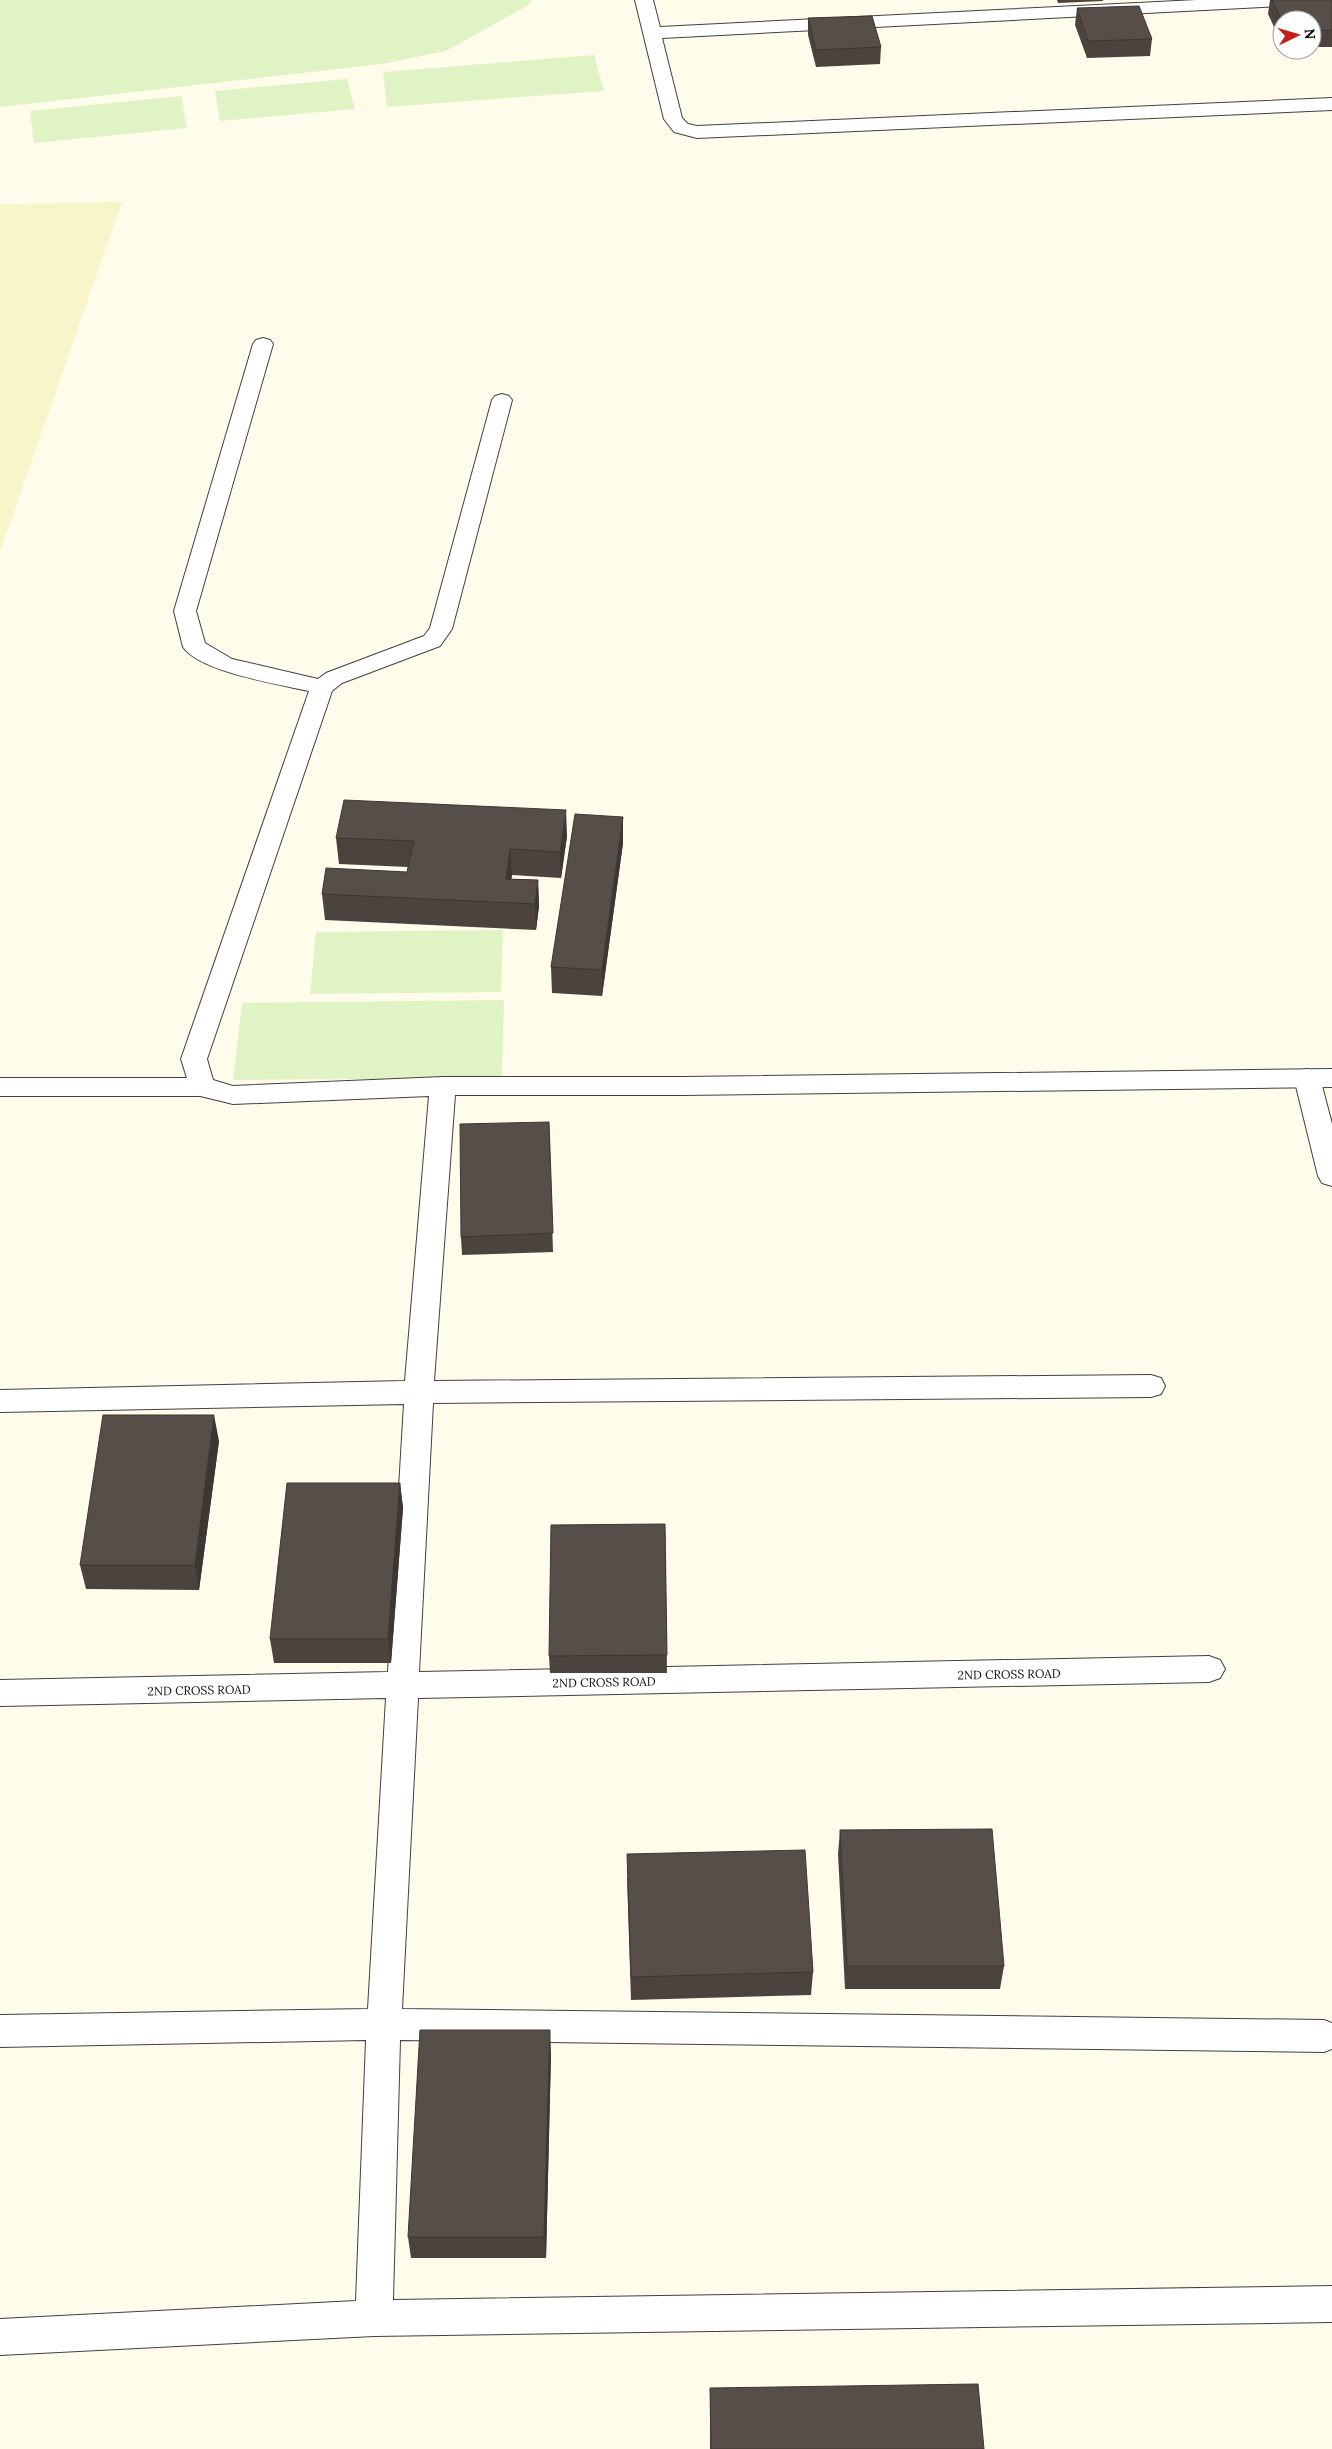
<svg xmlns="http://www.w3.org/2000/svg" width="1332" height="2449" font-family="Lora,serif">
<rect width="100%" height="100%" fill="#fffcec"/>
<path fill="#f7f6ca" d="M122 202 0 552V204Z"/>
<path fill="#e0f3c5" d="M0 0H532L527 6 446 51 382 64 0 107Z
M594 55 604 91 387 107 383 72Z
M347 79 355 109 220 121 215 91Z
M181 96 187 128 34 143 30 111Z
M503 930 501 992 310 994 316 932Z
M504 1000 502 1078 233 1080 242 1003Z"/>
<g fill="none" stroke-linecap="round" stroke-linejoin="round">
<g stroke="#404040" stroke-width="2">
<path id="service" d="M635 0H653L660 27 1197 0H1311L1308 4 1302 5 662 38 682 118 688 124 697 126 1332 98V110L697 138 674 132 664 119Z
M1307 1069 1316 1071 1320 1078 1332 1124V1186L1322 1183 1318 1176 1294 1078 1298 1071Z
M0 1078H201L210 1080 214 1087 210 1094 201 1096H0Z"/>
</g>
<g stroke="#404040" stroke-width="2">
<path id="minor" d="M263 338 270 340 273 344 196 611 205 643 232 659 318 679 326 673 424 636 430 628 492 400 495 396 502 394 509 396 512 400 452 629 440 646 342 683 332 691 207 1059 213 1080 233 1086 443 1077H683L1332 1069V1087L683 1095H455L434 1381 1151 1375 1161 1378 1165 1386 1161 1394 1151 1397 433 1403 419 1672 1209 1656 1220 1660 1225 1669 1220 1678 1209 1682 418 1698 402 2009 1324 2020 1332 2023V2049L1324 2052 400 2040 393 2300 1332 2286V2322L374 2336 0 2355V2319L356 2301 366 2040 0 2047V2015L368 2009 386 1698 0 1706V1680L388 1672 404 1404 0 1412V1390L405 1381 429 1096 233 1104 192 1094 181 1059 309 691C278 684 200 672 183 647L174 611 253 344 256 340Z"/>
</g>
<use href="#service" fill="#fff" fill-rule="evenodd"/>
<use href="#minor" fill="#fff" fill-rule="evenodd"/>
</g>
<path fill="#4a433e" d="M1057 0H1103V1L1058 3Z
M1270 0H1332V47H1312V20H1282V44L1268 14Z
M1077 8 1152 39 1150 56 1087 58 1075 25Z
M808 18 881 47 880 64 816 67 808 35Z
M623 817V843L602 996 552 993 551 967Z
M567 836 561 878 512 875 511 879 538 880 539 906 536 930 325 920 322 894 407 872 408 867 339 864 336 838Z
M549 1122 553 1252 462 1255 461 1237Z
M219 1441 199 1590 86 1589 80 1565Z
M400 1483 403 1508 391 1663H274L270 1639Z
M665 1524 667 1673H550L549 1656Z
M840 1830 1004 1966 1000 1989H845L838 1854Z
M627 1877 813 1972 811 1995 631 2000Z
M551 2053 546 2258H411L408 2237Z
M710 2388 984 2449H710Z"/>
<path fill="#3c3732" d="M566 810 567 836 561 878 560 852Z
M623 817V843L602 996V970Z
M510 849 512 875 508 902 506 879Z
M538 880 539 906 536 930 535 904Z
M214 1415 219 1441 199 1590 195 1565Z
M400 1483 403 1508 391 1663 388 1639Z
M550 2030 551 2053 546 2258 544 2237Z"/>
<path fill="#564e48" stroke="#3c3732" d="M1272 0H1332V30L1312 31V20H1282V21Z
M1139 6 1152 39 1088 41 1077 8Z
M872 16 881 47 816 50 808 18Z
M344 800 566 810 560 852 510 849 506 879 538 880 535 904 322 894 326 868 407 872 414 841 336 838Z
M575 814 623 817 602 970 551 967Z
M549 1122 553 1233 461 1237 460 1124Z
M103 1415H214L195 1565H80Z
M287 1483H400L388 1639H270Z
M665 1524 667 1655 549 1656 551 1525Z
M992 1829 1004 1966H847L840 1830Z
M805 1850 813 1972 631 1977 627 1854Z
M420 2030H550L544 2237H408Z
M978 2384 984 2449H711L710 2388Z"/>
<g text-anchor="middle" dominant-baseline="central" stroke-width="5" stroke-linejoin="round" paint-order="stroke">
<g font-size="12" fill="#0d0d0d" stroke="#fff">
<text transform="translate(1009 1674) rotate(-1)">2ND CROSS ROAD</text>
<text transform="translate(604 1682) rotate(-1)">2ND CROSS ROAD</text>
<text transform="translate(199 1690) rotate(-1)">2ND CROSS ROAD</text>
</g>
</g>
<g transform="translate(1297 35) rotate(85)"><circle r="24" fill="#ffffff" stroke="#9e9e9e"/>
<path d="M0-4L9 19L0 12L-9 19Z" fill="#c71d1a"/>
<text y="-8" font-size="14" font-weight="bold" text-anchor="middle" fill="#0d0d0d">N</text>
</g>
</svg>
